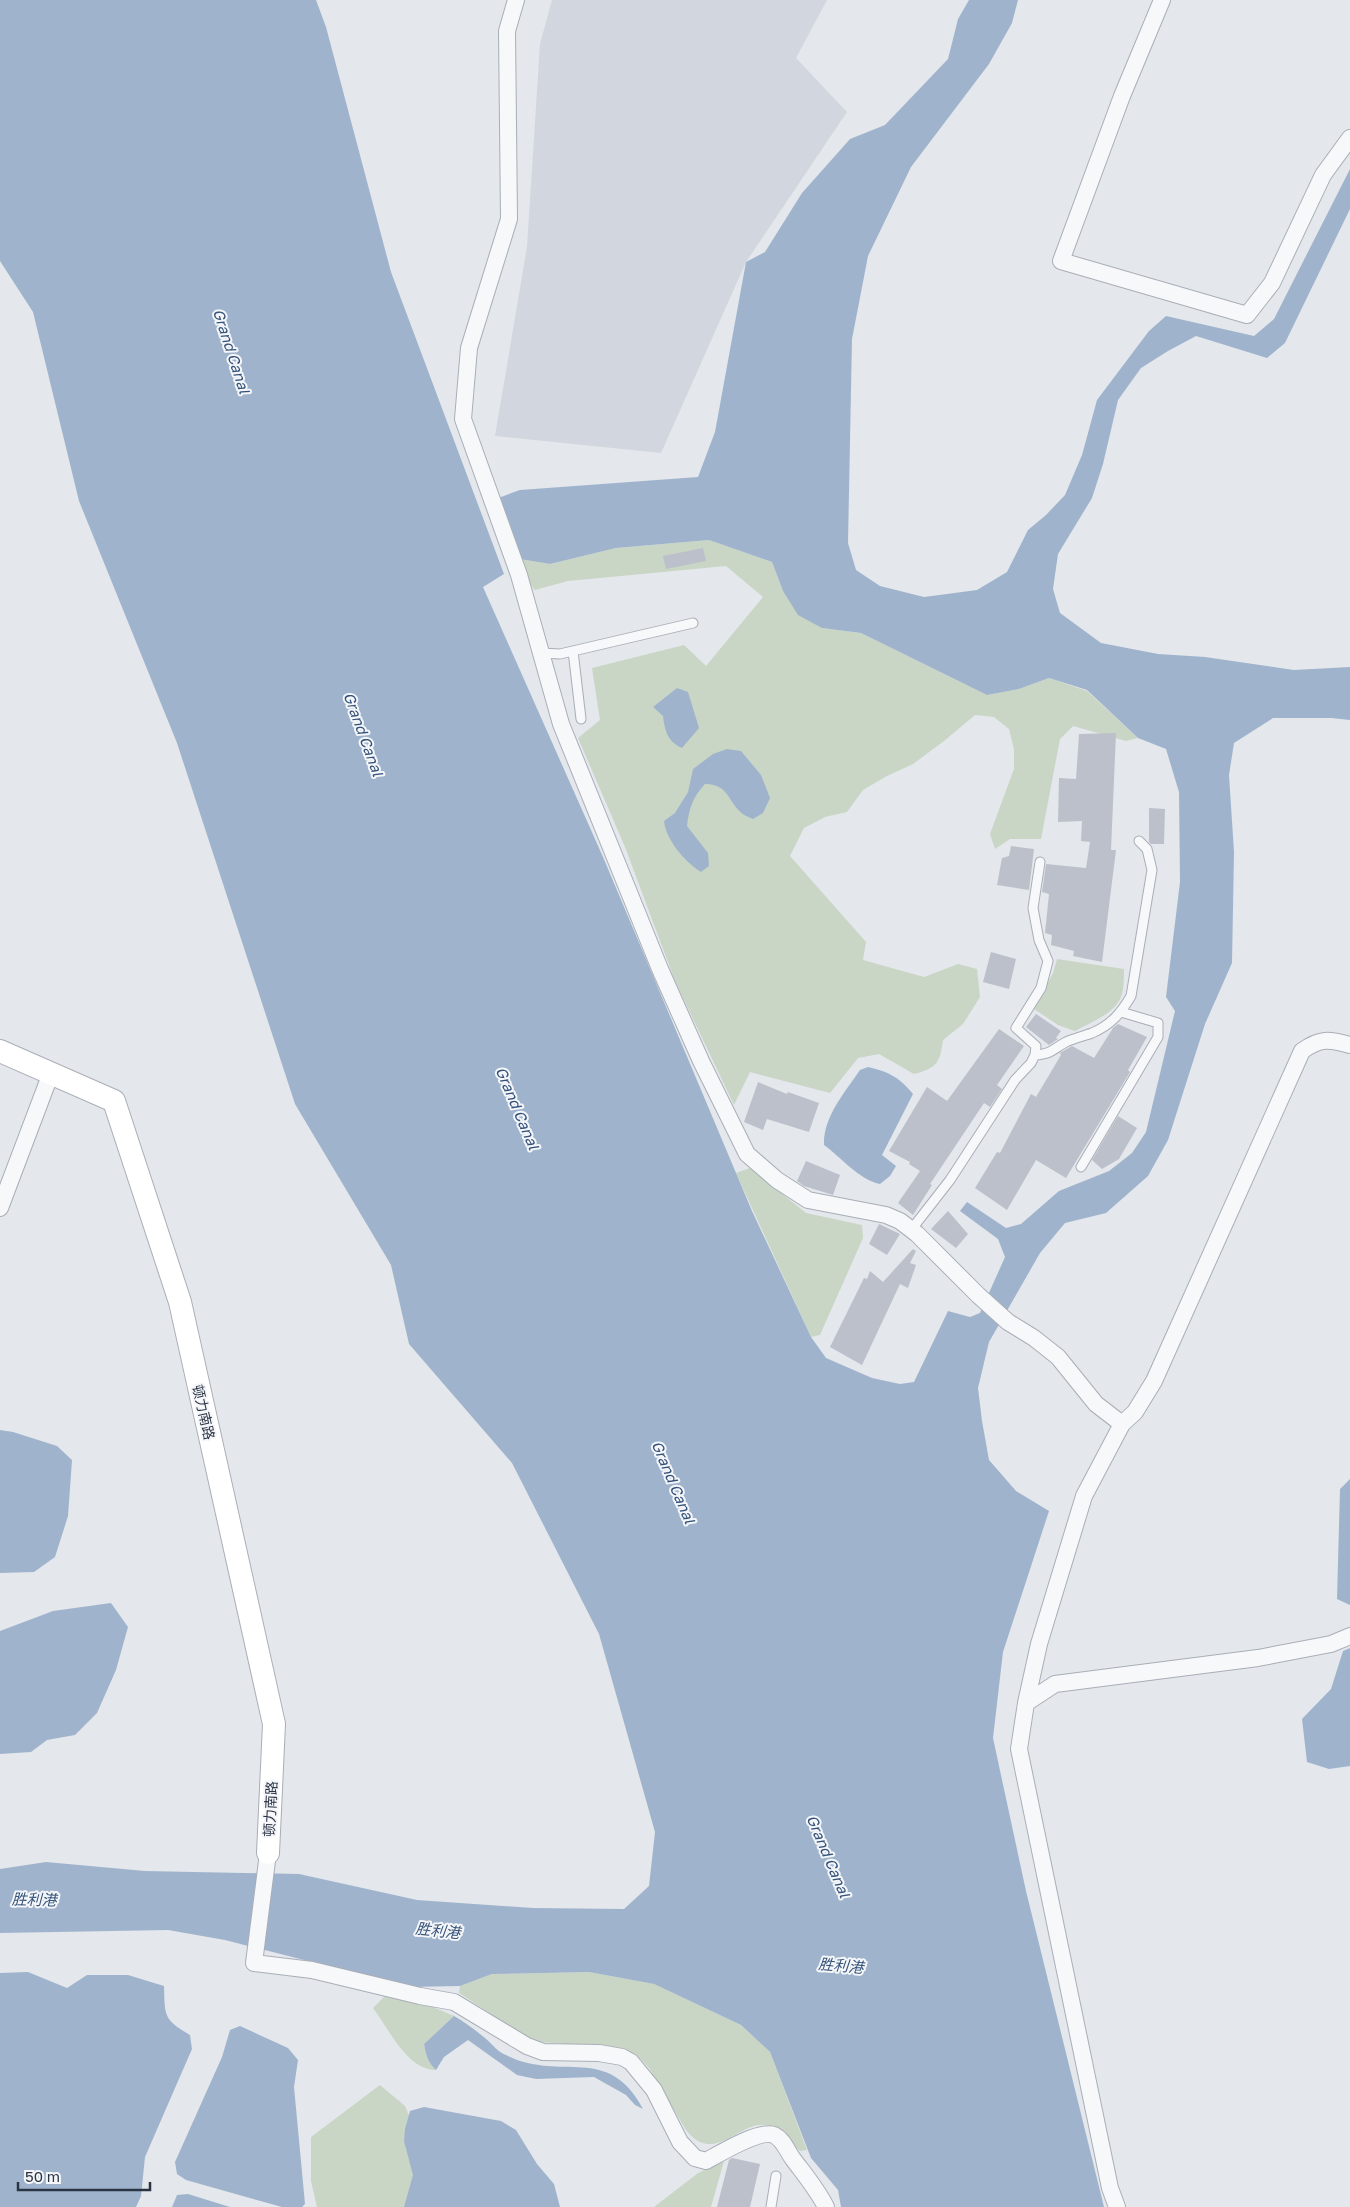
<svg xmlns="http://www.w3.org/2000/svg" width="1350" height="2207" font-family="'Golos Text','Noto Sans SC',sans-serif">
<rect width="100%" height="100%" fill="#e4e7ec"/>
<path fill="#d2d6de" d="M552 0H827L796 58 847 112 746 262 661 453 495 436 527 247 540 44Z"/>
<path fill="#c9d6c5" d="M709 540 772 562 783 591 822 628 861 633 987 695 1019 689 1049 678 1087 691 1138 738 1126 741 1073 726 1060 739 1041 839H1010L995 849 990 834 1014 769V749L1009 729 994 717 975 715 944 741 913 764 887 776 863 790 847 812 825 817 804 828 790 856 866 942 863 960 924 977 958 964 977 969 980 997 963 1024 943 1040C940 1063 937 1068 914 1074L879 1054 858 1058 830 1093 750 1072 734 1105 675 981 625 847 578 738 600 720 592 668 684 645 706 666 763 597 726 566 568 581 535 590 508 557 550 564 616 548Z
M1057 959 1124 969C1124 977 1124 986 1122 994 1117 1013 1091 1022 1075 1031L1058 1025 1034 1009 1053 973Z
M750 1168 806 1213 862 1225 863 1238 820 1335 811 1337 736 1173Z
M589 1972 654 1984 741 2025 770 2052 807 2150 800 2151C792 2144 781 2129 771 2126 740 2116 716 2168 686 2130L649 2068 638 2056 618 2048 540 2042 525 2036 459 1993 460 1986 492 1974Z
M385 1996 428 2005 454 2016 424 2044C426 2055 428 2063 436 2070 407 2070 389 2029 373 2008Z
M380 2085 405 2106 413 2125 416 2207H317L311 2181V2137Z
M724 2161 711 2207H654L698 2173Z"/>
<path fill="#9fb4cc" d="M0 0H316L326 27 391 272 504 574 483 587 603 857 752 1211 811 1337 826 1358 872 1378 900 1384 914 1382 948 1311 970 1317 980 1313 1005 1257 998 1239 960 1211 967 1202 1006 1228 1021 1224 1059 1191 1109 1171 1132 1153 1146 1132 1175 1011 1166 997 1180 882 1179 792 1166 749 1138 738 1087 690 1049 678 1019 689 987 695 861 633 822 628 798 615 783 591 772 562 709 540 616 548 550 564 508 557 487 502 520 490 698 477 715 432 746 262 765 252 802 193 850 139 885 125 948 59 958 19 969 0H1018L1012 23 989 64 911 167 868 256 852 339 848 543 856 570 880 586 924 597 977 590 1007 572 1028 530 1046 515 1065 495 1082 455 1097 400 1149 331 1166 316 1254 336 1274 319 1350 169V209L1285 343 1267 358 1196 336 1168 351 1141 368 1118 400 1103 464 1092 498 1058 554 1053 589 1060 613 1101 643 1158 654 1205 657 1294 670 1350 667V720L1331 718H1273L1234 743 1229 775 1234 852 1232 963 1205 1024 1168 1140 1148 1176 1106 1213 1065 1223 1040 1253 989 1342 978 1388 982 1421 989 1460 1016 1491 1049 1511 1003 1652 993 1738 1026 1891 1104 2207H841L838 2190 811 2158 770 2052 741 2025 654 1984 589 1972 492 1974 460 1986 410 1987 225 1940 168 1930 0 1933V1869L46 1862 145 1871 299 1874 417 1900 533 1908 624 1909 649 1886 655 1832 599 1634 512 1463 409 1344 391 1265 295 1104 177 743 79 501 33 312 0 261Z
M677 688 688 692 699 728 682 748C667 741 665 731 663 716L653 707Z
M727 749 741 751 761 775 770 798 763 813 753 819C726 810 734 784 705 784 693 797 689 808 687 826L708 853 709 866 701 872C685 862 666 840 664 821L675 813 688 792 693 769 713 754Z
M868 1067C890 1072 900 1078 913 1094L882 1155 896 1166 890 1176 880 1184C858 1179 842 1158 824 1145 823 1117 845 1092 860 1070Z
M0 1430 13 1432 57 1446 72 1460 68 1516 55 1557 34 1572 0 1573Z
M1350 1479V1605L1337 1599 1340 1489Z
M111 1603 128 1627 116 1670 97 1713 75 1735 47 1740 31 1752 0 1754V1631L53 1611Z
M1350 1648V1766L1329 1769 1307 1762 1302 1719 1331 1689 1343 1651Z
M28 1972 67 1988 87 1975H128L164 1986C165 2016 163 2019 190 2035L192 2049 145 2157 141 2196 136 2207H0V1973Z
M454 2016C465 2022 475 2030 485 2038 492 2044 498 2052 506 2055 560 2083 608 2042 643 2109L635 2105 626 2095 594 2077 536 2079 517 2075 468 2040 444 2057 436 2070C428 2063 426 2055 424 2044Z
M240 2026 288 2048 298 2060 294 2087 305 2204 302 2207H282L186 2180 177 2174 175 2162 222 2057 230 2030Z
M424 2107 501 2121 516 2130 537 2164 554 2184 560 2207H404L413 2175 404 2141 405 2129 410 2111Z
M188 2194 230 2207H172L177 2195Z"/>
<path fill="#bbc0ca" d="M703 548 706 561 666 569 663 556Z
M1116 733 1111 850H1116L1102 962 1073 956 1074 951 1051 945 1052 935 1045 933 1049 894 1042 892 1046 864 1086 868 1090 842 1081 841 1082 821 1058 822 1059 778 1076 779 1079 734Z
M1149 808 1165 809 1164 844H1151L1149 842Z
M1011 846 1034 849 1029 890 997 885 1002 858 1009 856Z
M991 952 1016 959 1009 989 983 982Z
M1036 1014 1061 1031 1056 1038 1058 1039 1049 1045 1026 1027Z
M1118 1024 1147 1037 1128 1070 1130 1072 1066 1178 1036 1160 1007 1210 975 1188 997 1152 1000 1153 1031 1094 1036 1097 1061 1055 1060 1053 1072 1046 1094 1058 1113 1028Z
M999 1029 1024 1046 997 1085 1002 1089 990 1107 984 1103 930 1184 932 1185 913 1215 898 1203 920 1171 909 1164 910 1162 889 1151 927 1087 947 1101Z
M758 1082 787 1094 788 1092 819 1103 809 1132 767 1119 763 1130 744 1122Z
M1118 1116 1137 1128 1119 1159 1102 1169 1092 1160Z
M806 1161 840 1175 833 1195 804 1186 797 1181Z
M948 1211 968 1234 956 1248 931 1229Z
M879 1224 900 1234 887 1255 869 1244Z
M913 1249 916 1251 910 1263 916 1265 908 1288 900 1284 862 1365 830 1347 864 1278 867 1279 870 1271 883 1282Z
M732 2158 760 2164 750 2207H717L729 2160Z"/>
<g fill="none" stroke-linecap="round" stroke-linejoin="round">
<g stroke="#a9aeb7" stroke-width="11">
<path id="lane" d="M573 651 581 719
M541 653 560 654 693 623
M1035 1055C1052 1054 1053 1049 1066 1042 1075 1038 1084 1036 1092 1033 1111 1025 1121 1013 1131 996L1152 870 1147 849 1139 841
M1081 1167 1158 1037V1023L1121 1012
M911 1230 950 1180 1015 1080 1031 1063 1035 1055 1036 1046 1016 1028 1041 988 1048 961 1039 940 1033 908 1040 862
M771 2207 776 2176"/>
</g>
<g stroke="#a9aeb7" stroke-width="18">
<path id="street" d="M516 0 507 31 509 219 469 348 463 419 519 575 561 724 660 969 701 1061 747 1154 777 1180 808 1200 886 1215 900 1221 917 1234 978 1295 1008 1322 1034 1338 1058 1357 1096 1404 1122 1424
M1162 0 1122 96 1061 261 1247 315 1272 283 1323 175 1350 138
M0 1208 51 1073
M1026 1703 1055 1684 1258 1658 1331 1644 1350 1636
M268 1853 254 1963 312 1970 420 1996 454 2002 527 2046 543 2052 599 2053 622 2057 631 2062 654 2090 680 2142 695 2158 706 2161C719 2154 760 2129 774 2135 784 2140 787 2151 793 2159 805 2175 817 2189 826 2207
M1117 2207 1110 2188 1019 1749 1026 1703 1039 1644 1084 1496 1122 1424 1135 1412 1154 1381 1302 1051C1320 1038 1329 1039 1350 1045"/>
</g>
<g stroke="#a9aeb7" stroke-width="24">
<path id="secondary" d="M0 1051 114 1101 180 1302 274 1724 268 1853"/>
</g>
<use href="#lane" stroke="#f7f8fa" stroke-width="9"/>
<use href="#street" stroke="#f7f8fa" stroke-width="16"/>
<use href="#secondary" stroke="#fff" stroke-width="22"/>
</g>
<g text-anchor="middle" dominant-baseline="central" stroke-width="4" stroke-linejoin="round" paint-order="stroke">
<g font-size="14" fill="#2b3445" stroke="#f4f6f9">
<text transform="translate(204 1412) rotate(77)">顿力南路</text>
<text transform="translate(270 1809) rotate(-87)">顿力南路</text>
</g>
<g font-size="15" font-style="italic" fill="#34527a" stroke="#f4f6f9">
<text transform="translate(232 351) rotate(72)">Grand Canal</text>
<text transform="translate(364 734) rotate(70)">Grand Canal</text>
<text transform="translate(518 1108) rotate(67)">Grand Canal</text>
<text transform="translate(674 1482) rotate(67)">Grand Canal</text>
<text transform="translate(829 1856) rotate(67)">Grand Canal</text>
<text transform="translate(34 1899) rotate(1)">胜利港</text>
<text transform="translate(438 1930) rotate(6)">胜利港</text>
<text transform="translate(841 1965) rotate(5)">胜利港</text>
</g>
</g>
<path d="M18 2182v8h132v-8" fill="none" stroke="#2b3445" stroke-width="2.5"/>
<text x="25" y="2182" font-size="15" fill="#2b3445" stroke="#f4f6f9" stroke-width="4" paint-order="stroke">50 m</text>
</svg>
